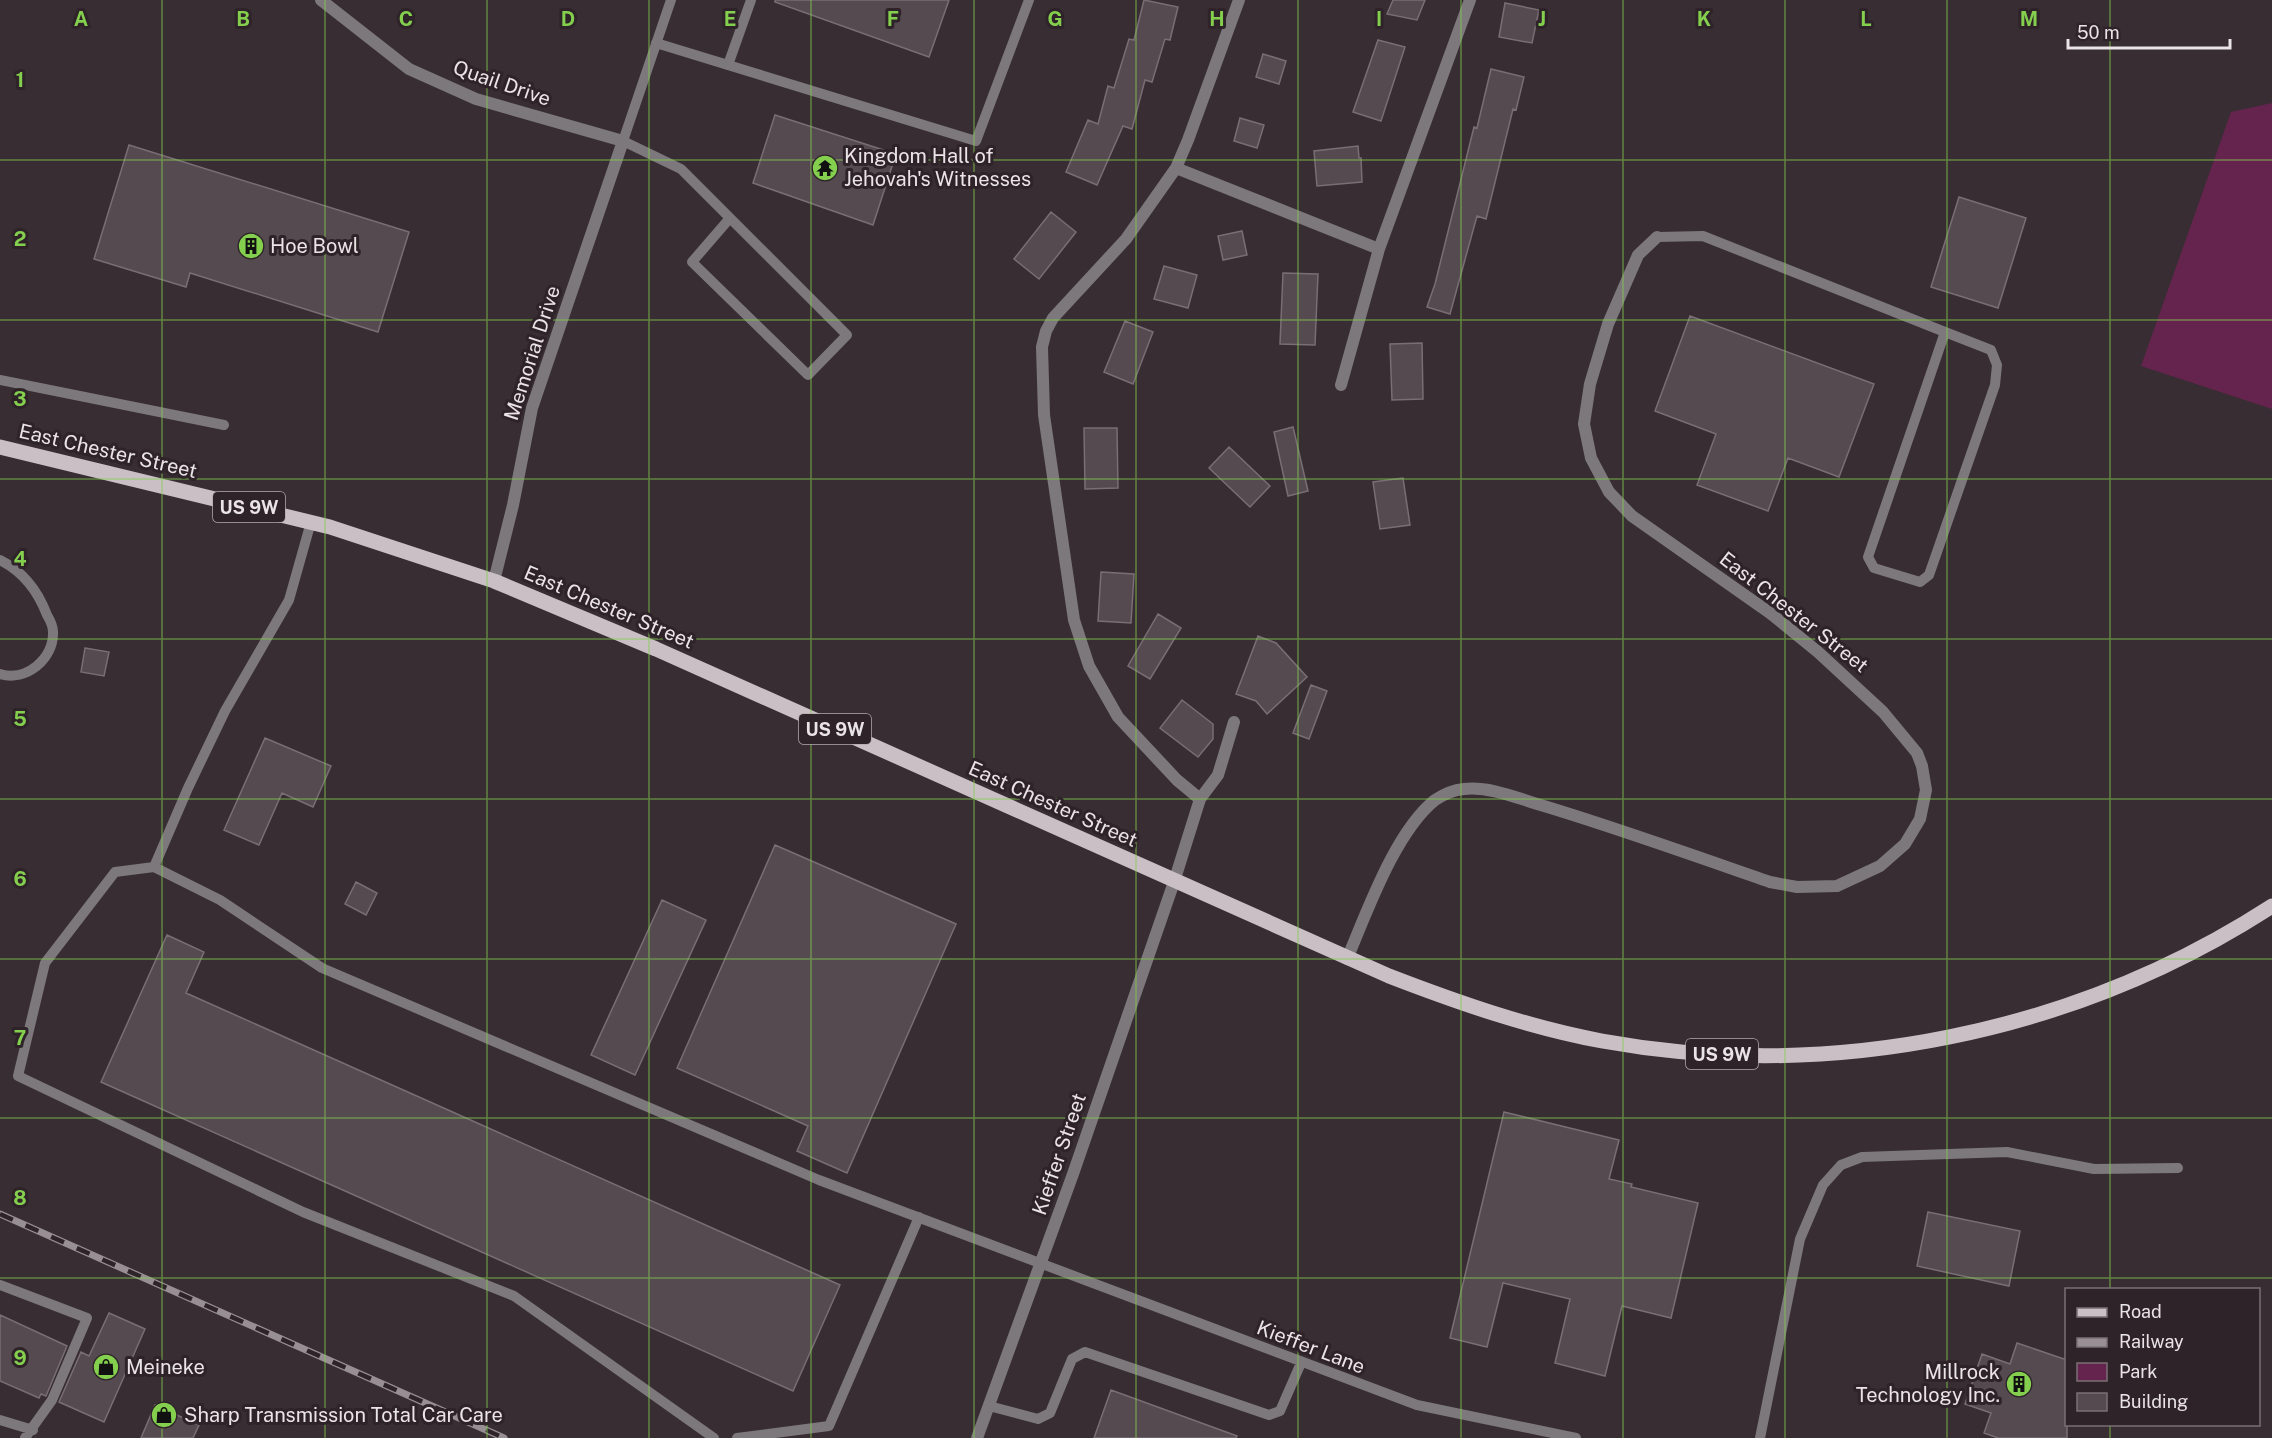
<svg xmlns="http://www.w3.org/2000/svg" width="2272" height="1438" font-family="'Public Sans',sans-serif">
<rect width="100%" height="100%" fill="#372d32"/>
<path fill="#65244d" d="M2272 103V409L2141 366 2231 112Z"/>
<path fill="#554a50" stroke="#796e74" stroke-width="1.5" d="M775 0H949L929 57 775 2Z
M1144 0 1178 7 1170 40 1165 39 1152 82 1145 80 1132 129 1123 126 1097 185 1066 172 1088 120 1098 124 1108 86 1114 88 1129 39 1134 40Z
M1393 0H1425L1417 20 1387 14Z
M1505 3 1539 10 1532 43 1499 37Z
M1378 40 1405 47 1381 121 1353 112Z
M1263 54 1286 61 1279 84 1256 77Z
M1491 69 1524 77 1516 110 1513 109 1486 219 1477 216 1450 314 1427 307 1435 284 1474 127 1477 128Z
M775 115 896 154 873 225 753 183Z
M1240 118 1264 125 1257 148 1234 141Z
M129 145 409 232 378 332 190 273 186 287 94 259Z
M1358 146 1359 158H1361L1362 182 1317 186 1314 151Z
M1959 197 2026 218 1998 308 1931 287Z
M1051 212 1076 232 1039 279 1014 259Z
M1242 231 1247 255 1223 260 1218 236Z
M1164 266 1197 275 1188 308 1154 299Z
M1283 273 1318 274 1315 345 1280 344Z
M1690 316 1874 384 1839 477 1788 458 1768 511 1697 485 1716 434 1655 411Z
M1125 321 1153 332 1133 384 1104 372Z
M1422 343 1423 399 1392 400 1390 344Z
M1293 427 1308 491 1288 496 1274 432Z
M1084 428H1117L1118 488 1085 489Z
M1229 447 1270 486 1250 507 1209 468Z
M1403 478 1410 525 1380 529 1373 482Z
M1101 572 1134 574 1131 623 1098 621Z
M1158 614 1181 628 1150 679 1128 666Z
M1258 636 1276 643 1307 677 1267 714 1256 701 1236 694Z
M85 648 109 652 104 676 81 672Z
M1311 685 1327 691 1309 739 1293 733Z
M1182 700 1213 724V739L1198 757 1160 728Z
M265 738 331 766 313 807 282 793 259 845 224 830Z
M775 845 956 924 847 1173 797 1151 808 1126 677 1068Z
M356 882 377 893 366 915 345 904Z
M662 900 706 920 635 1075 591 1055Z
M167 935 204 952 186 993 840 1285 793 1391 101 1082Z
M1504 1112 1619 1140 1609 1179 1632 1184 1631 1187 1698 1203 1671 1318 1622 1306 1605 1376 1555 1363 1570 1299 1503 1283 1487 1347 1450 1338Z
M1928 1212 2020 1231 2009 1286 1917 1266Z
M109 1313 145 1329 104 1422 59 1402 81 1352 89 1356Z
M0 1315 67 1346 46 1396 41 1394 39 1398 0 1381Z
M2017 1343 2067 1360V1438H1998L1984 1433 1991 1413 1965 1404 1982 1354 2010 1364Z
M1111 1390 1237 1436 1236 1438H1094Z
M155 1405 199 1425 193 1438H141Z"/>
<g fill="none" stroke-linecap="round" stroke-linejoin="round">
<path stroke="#7d787b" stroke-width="10" d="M671 0 623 141 681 169 847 335 808 375 692 262 730 218
M656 43 976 141 1029 0
M728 65 751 0
M1657 237 1703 236 1945 332 1868 557 1874 568 1920 582 1929 575 1995 385 1997 365 1991 350 1945 332
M0 380 224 425
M0 560C24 572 38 591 47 615 50 620 53 626 53 632 54 659 26 682 0 674
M154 867 188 788 225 711 289 600 311 522
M0 1285 87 1318 52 1400 25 1438
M989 1406 1038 1419 1050 1413 1072 1359 1085 1352 1269 1415 1280 1411 1301 1363
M0 1420 33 1430
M714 1438 514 1296 303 1212 18 1076 45 963 115 872 154 867 220 900 322 968 819 1180 1417 1405 1576 1438
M737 1438 829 1426 919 1217
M1760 1438 1800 1239 1823 1185 1841 1165 1862 1157 2007 1152 2094 1169 2178 1168"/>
<path stroke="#7d787b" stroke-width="12" d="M321 0 409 69 476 99 623 141 532 408 513 505 494 581
M1176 168 1379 249
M1341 385 1379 249 1470 0
M1200 799 1177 780 1118 717 1089 666 1074 620 1044 415 1042 347 1046 331 1053 318 1126 239 1176 168 1188 140 1239 0
M1347 959C1367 912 1395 832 1435 800 1444 794 1454 790 1464 789 1491 786 1519 799 1544 806 1620 829 1695 856 1770 882L1797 887 1837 886 1880 866 1905 844 1920 819 1926 790 1922 766 1917 753 1883 712 1818 652 1770 613 1632 516 1609 492 1591 458 1584 424 1590 384 1608 324 1638 255 1657 237
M977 1438 1073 1174 1174 882 1200 799 1218 775 1234 722"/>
<path stroke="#cabfc5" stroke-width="15" d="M0 447 330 527 494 581 656 649 1389 976C1459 1003 1528 1027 1602 1041 1832 1083 2076 1033 2272 906"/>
<g stroke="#978f93" stroke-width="7">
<path id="rail" d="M0 1214 504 1438"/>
</g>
<use href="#rail" stroke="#2d2328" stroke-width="4.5" stroke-dasharray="14" stroke-linecap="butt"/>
</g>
<path fill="none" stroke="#84d04e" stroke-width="1.5" stroke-opacity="0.55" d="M162 0V1438M325 0V1438M487 0V1438M649 0V1438M811 0V1438M974 0V1438M1136 0V1438M1298 0V1438M1461 0V1438M1623 0V1438M1785 0V1438M1947 0V1438M2110 0V1290M0 160H2272M0 320H2272M0 479H2272M0 639H2272M0 799H2272M0 959H2272M0 1118H2272M0 1278H2272M2110 1424V1438"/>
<defs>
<g id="temple-disc" transform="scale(1.35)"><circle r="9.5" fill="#84d04e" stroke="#2d2328"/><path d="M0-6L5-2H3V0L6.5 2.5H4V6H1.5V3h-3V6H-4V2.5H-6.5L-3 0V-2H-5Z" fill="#111"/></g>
<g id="building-disc" transform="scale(1.35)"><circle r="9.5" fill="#84d04e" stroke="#2d2328"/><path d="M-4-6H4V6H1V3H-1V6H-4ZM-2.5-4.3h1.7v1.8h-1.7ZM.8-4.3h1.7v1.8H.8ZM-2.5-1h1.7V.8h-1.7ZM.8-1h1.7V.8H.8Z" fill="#111"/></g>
<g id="shop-disc" transform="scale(1.35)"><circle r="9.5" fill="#84d04e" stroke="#2d2328"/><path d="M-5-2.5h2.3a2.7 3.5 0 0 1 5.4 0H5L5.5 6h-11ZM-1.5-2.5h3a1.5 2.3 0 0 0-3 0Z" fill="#111"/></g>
</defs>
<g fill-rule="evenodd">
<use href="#temple-disc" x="825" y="168"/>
<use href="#building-disc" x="251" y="246"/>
<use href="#shop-disc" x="106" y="1367"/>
<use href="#building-disc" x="2019" y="1384"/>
<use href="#shop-disc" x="164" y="1415"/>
</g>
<g text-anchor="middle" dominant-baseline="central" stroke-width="6" stroke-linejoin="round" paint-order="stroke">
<g fill="#2d2328" stroke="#b2aaae" stroke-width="1.5">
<rect x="213" y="492" width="72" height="30" rx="4.5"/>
<rect x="799" y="714" width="72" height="30" rx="4.5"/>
<rect x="1686" y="1039" width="72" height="30" rx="4.5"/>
</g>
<g font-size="18" font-weight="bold" fill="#ebe4e7">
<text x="249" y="507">US 9W</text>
<text x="835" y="729">US 9W</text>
<text x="1722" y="1054">US 9W</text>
</g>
<g font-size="20" fill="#ebe4e7" stroke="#2d2328">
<text transform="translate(502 83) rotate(19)">Quail Drive</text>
<text transform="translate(532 353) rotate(-72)">Memorial Drive</text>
<text transform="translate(108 451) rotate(13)">East Chester Street</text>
<text transform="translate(609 607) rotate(23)">East Chester Street</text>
<text transform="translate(1794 612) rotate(38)">East Chester Street</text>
<text transform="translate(1053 804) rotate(24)">East Chester Street</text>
<text transform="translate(1059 1154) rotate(-71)">Kieffer Street</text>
<text transform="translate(1311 1347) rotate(21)">Kieffer Lane</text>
</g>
<g font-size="20" fill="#ebe4e7" stroke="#2d2328" text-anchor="start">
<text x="844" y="156">Kingdom Hall of<tspan x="844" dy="23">Jehovah's Witnesses</tspan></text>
<text x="270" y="246">Hoe Bowl</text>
<text x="126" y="1367">Meineke</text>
<text x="2000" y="1372" text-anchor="end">Millrock<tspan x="2000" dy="23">Technology Inc.</tspan></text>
<text x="184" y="1415">Sharp Transmission Total Car Care</text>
</g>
</g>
<g font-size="20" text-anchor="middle" font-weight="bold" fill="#84d04e" stroke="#2d2328" stroke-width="6" stroke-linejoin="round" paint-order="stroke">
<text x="81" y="26">A</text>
<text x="243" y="26">B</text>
<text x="406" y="26">C</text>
<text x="568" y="26">D</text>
<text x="730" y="26">E</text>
<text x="893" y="26">F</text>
<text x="1055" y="26">G</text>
<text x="1217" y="26">H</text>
<text x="1379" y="26">I</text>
<text x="1542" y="26">J</text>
<text x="1704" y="26">K</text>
<text x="1866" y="26">L</text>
<text x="2029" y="26">M</text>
<text x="20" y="87">1</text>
<text x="20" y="246">2</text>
<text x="20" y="406">3</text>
<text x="20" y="566">4</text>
<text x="20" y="726">5</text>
<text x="20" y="886">6</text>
<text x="20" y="1045">7</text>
<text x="20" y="1205">8</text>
<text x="20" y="1365">9</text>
</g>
<rect x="2065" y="1288" width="195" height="138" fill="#2d2328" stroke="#797074" stroke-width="1.5"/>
<rect x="2077" y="1308" width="30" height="9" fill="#cabfc5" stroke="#797074" stroke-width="1.5"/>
<text x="2119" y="1318" font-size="18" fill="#ebe4e7">Road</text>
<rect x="2077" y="1338" width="30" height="9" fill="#978f93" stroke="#797074" stroke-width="1.5"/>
<text x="2119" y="1348" font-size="18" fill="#ebe4e7">Railway</text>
<rect x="2077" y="1363" width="30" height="18" fill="#65244d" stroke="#797074" stroke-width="1.5"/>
<text x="2119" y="1378" font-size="18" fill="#ebe4e7">Park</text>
<rect x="2077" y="1393" width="30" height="18" fill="#554a50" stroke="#797074" stroke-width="1.5"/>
<text x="2119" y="1408" font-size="18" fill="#ebe4e7">Building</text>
<path d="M2068 39v9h162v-9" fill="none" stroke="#ebe4e7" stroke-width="3"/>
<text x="2077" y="39" font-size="18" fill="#ebe4e7" stroke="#2d2328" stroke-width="4.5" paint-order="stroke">50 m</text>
</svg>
